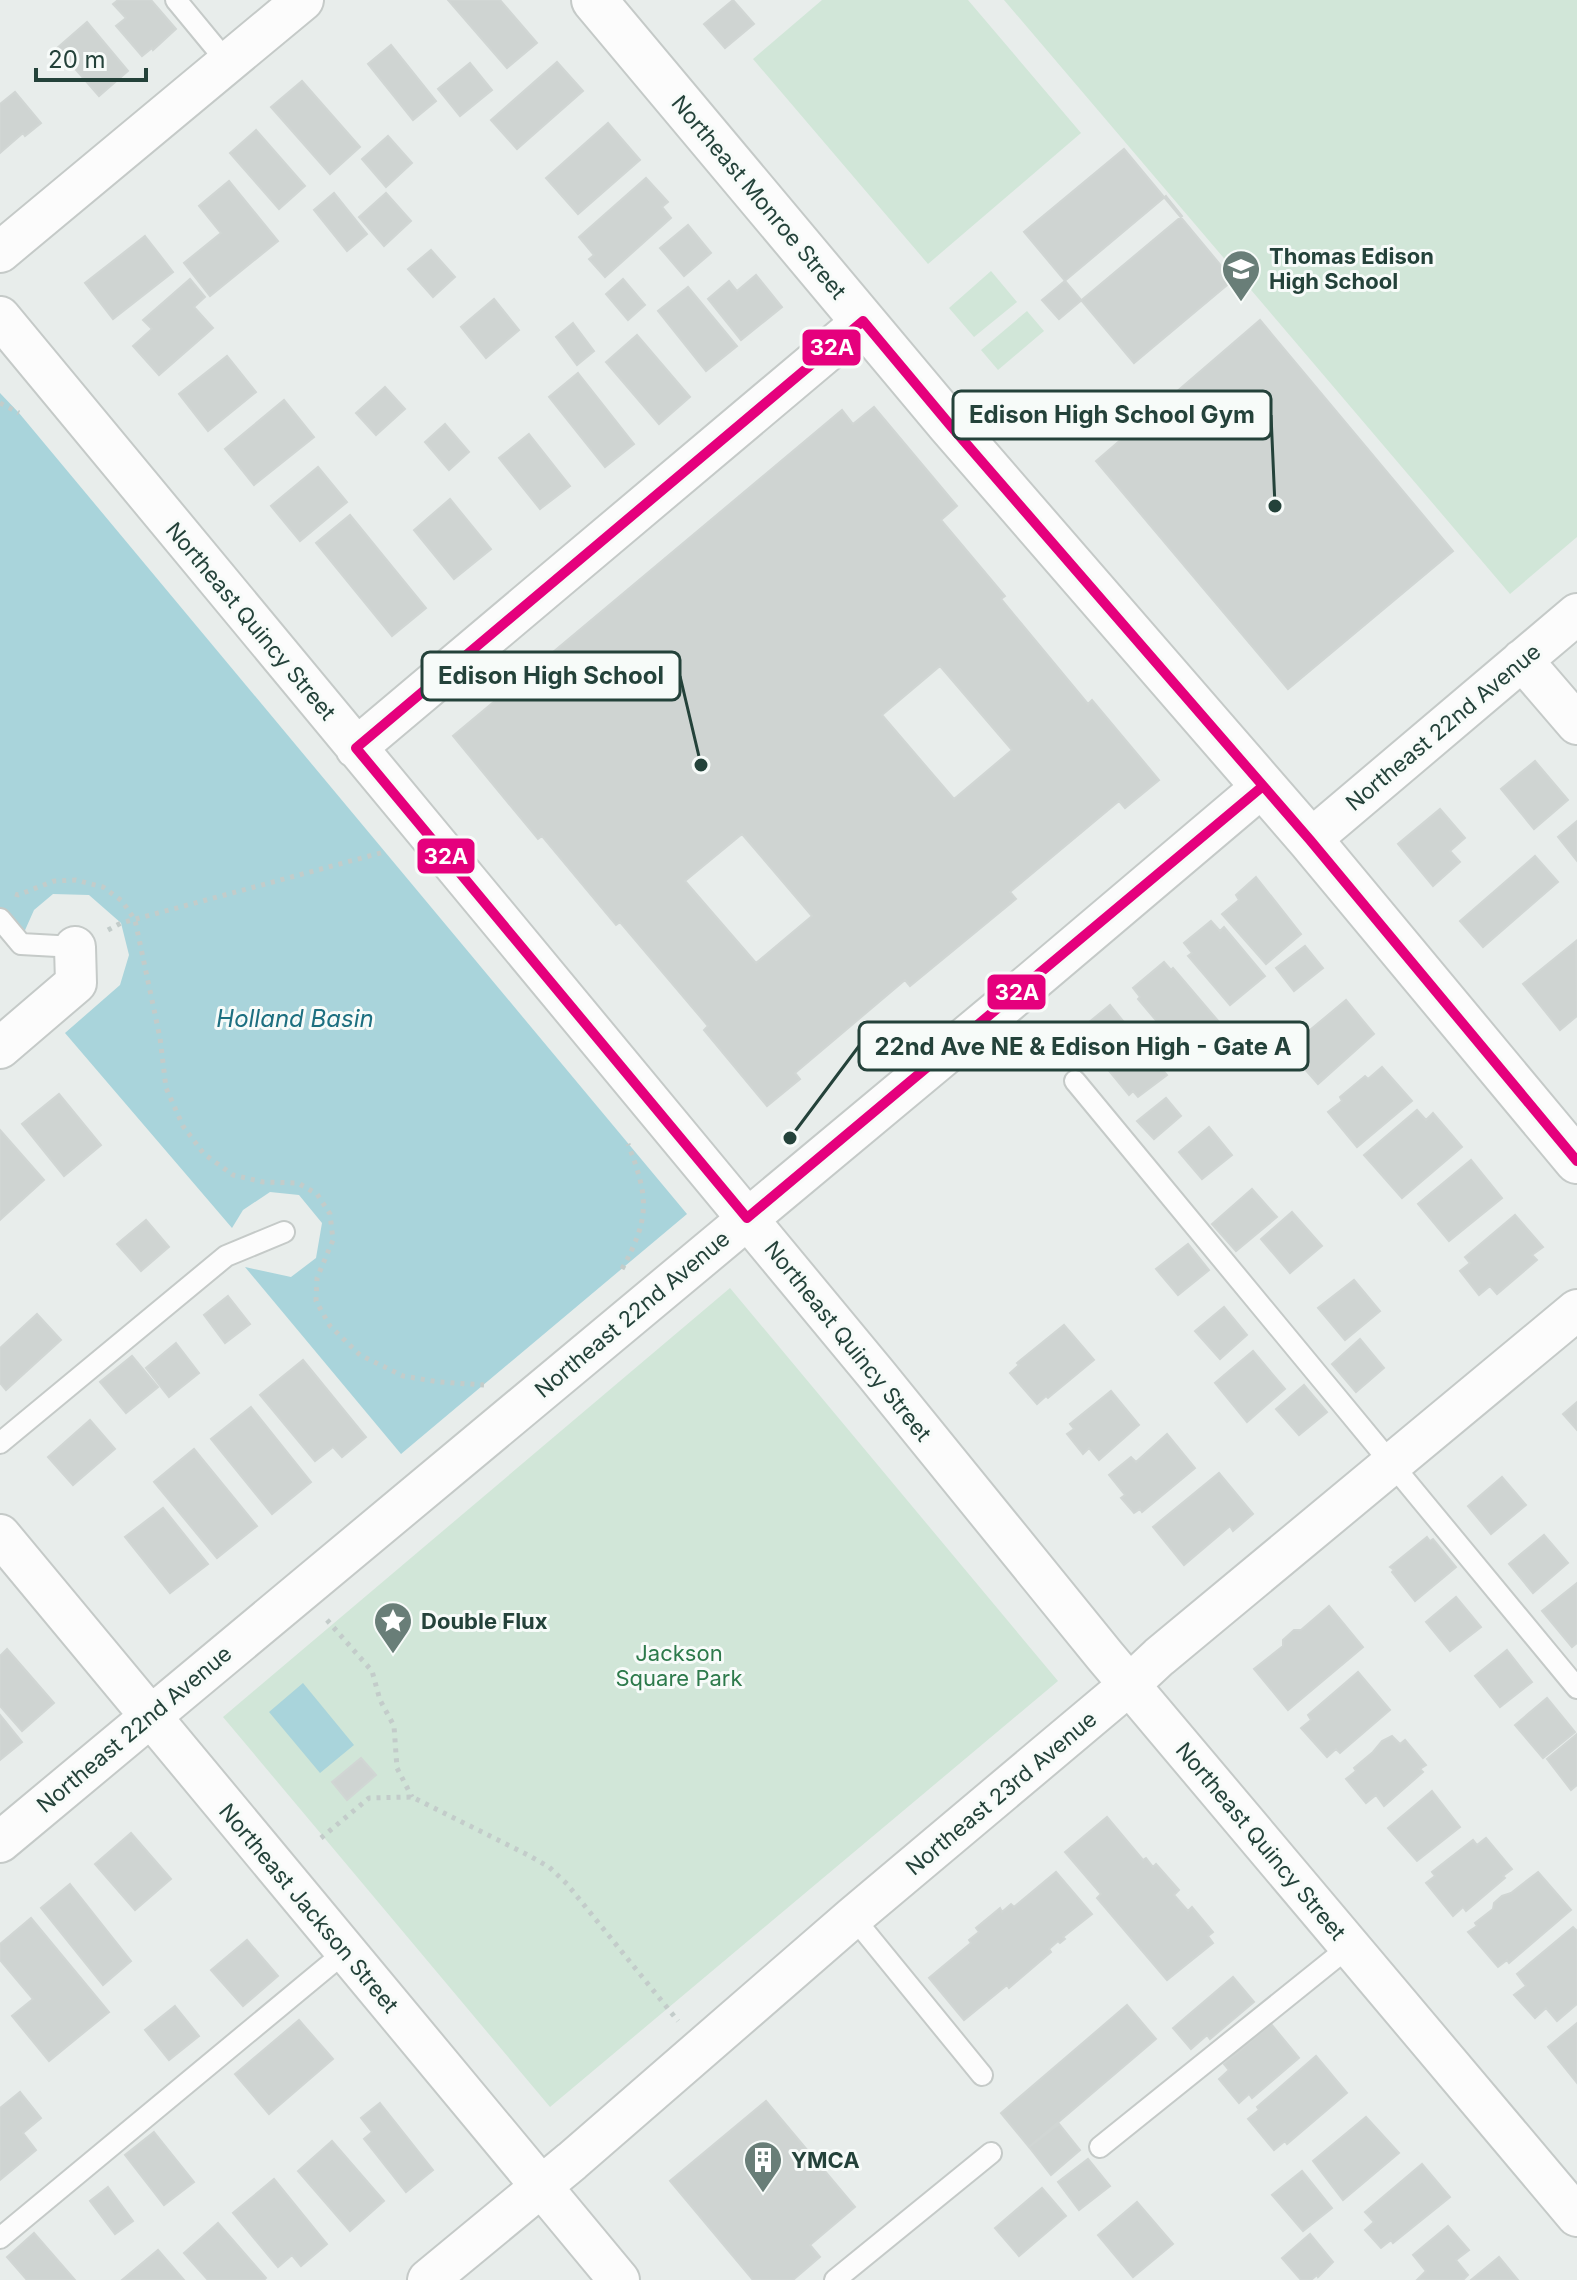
<svg xmlns="http://www.w3.org/2000/svg" width="1577" height="2280" font-family="Inter,sans-serif">
<rect width="100%" height="100%" fill="#e8edeb"/>
<path fill="#d1e6d8" d="M822 0H968L1081 133 928 264 753 59Z
M1004 0H1577V537L1510 594Z
M991 271 1017 302 974 337 949 308Z
M1027 311 1044 331 998 370 981 350Z
M730 1288 1058 1681 550 2107 223 1717Z"/>
<path fill="#a9d4db" d="M0 393 19 413 687 1214 401 1454 245 1267 291 1277 316 1258 322 1223 299 1195 270 1192 243 1210 232 1228 65 1033 120 985 129 955 121 923 89 895 53 894 34 910 22 937 0 913Z
M303 1683 354 1745 320 1773 269 1712Z"/>
<path fill="#cfd4d2" stroke="#d1d6d4" stroke-width="2" fill-rule="evenodd" d="M118 0H151L176 29 153 50 152 48 142 56 116 26 126 18 113 4Z
M448 0H500L537 43 507 68Z
M733 0 754 24 725 48 704 24Z
M87 22 128 71 99 96 57 48Z
M391 45 436 101 413 120 368 64Z
M557 62 583 91 517 149 491 120Z
M470 63 492 90 460 116 438 89Z
M302 81 360 147 330 174 271 107Z
M15 92 41 123 25 136 23 133 0 153V104Z
M608 123 640 160 578 214 546 178Z
M256 130 305 186 279 209 230 153Z
M388 136 412 163 386 187 362 159Z
M1124 149 1233 280 1134 363 1024 232Z
M646 178 668 202 662 207 671 218 605 277 589 259 594 255 579 237Z
M229 181 278 241 210 296 184 263 221 233 199 206Z
M334 193 367 234 347 251 314 210Z
M386 193 411 221 384 246 359 217Z
M1166 196 1182 216 1059 319 1042 300Z
M688 225 711 253 684 276 660 248Z
M145 236 173 272 113 319 85 283Z
M431 250 455 277 433 297 408 269Z
M756 275 782 307 741 340 708 299 729 281 737 291Z
M190 279 205 297 194 307 213 328 159 375 133 346 152 329 143 320Z
M623 279 645 305 628 320 606 294Z
M688 287 737 346 706 371 658 311Z
M494 299 519 330 486 358 461 327Z
M1260 320 1453 551 1288 689 1096 461Z
M573 323 594 351 577 365 556 337Z
M637 335 690 397 659 424 606 362Z
M227 356 256 392 208 431 179 394Z
M578 373 634 444 605 467 549 397Z
M385 387 405 409 376 435 356 413Z
M284 400 314 437 254 485 225 449Z
M874 407 957 506 941 520 1005 596 1001 599 1088 704 1092 700 1159 780 1125 808 1119 801 1010 892 1016 899 910 986 905 980 795 1073 800 1079 767 1106 704 1030 708 1026 620 922 616 925 542 836 538 839 453 736 842 410 853 424ZM940 666 1012 750 954 799 882 715ZM742 834 812 916 756 963 685 881Z
M445 424 469 452 449 470 425 442Z
M529 434 570 486 540 509 499 458Z
M318 467 347 502 300 541 271 506Z
M450 499 491 549 454 579 414 530Z
M350 515 426 608 392 636 316 543Z
M1535 761 1568 800 1534 829 1501 789Z
M1440 809 1465 838 1450 851 1460 862 1433 886 1398 844Z
M1577 821V861L1558 837Z
M1535 856 1558 882 1483 947 1460 921Z
M1256 877 1301 934 1266 964 1222 914 1239 900 1236 895Z
M1211 921 1220 931 1224 927 1265 976 1230 1005 1188 956 1192 953 1184 943Z
M1576 941 1577 1016 1560 1030 1523 984Z
M1305 946 1323 968 1294 991 1276 968Z
M1164 962 1171 970 1173 968 1225 1029 1185 1063 1161 1035 1165 1031 1138 999 1140 997 1133 988Z
M1346 1000 1374 1034 1318 1084 1296 1059 1306 1050 1298 1040Z
M1110 1005 1167 1075 1138 1097 1133 1091 1129 1095 1077 1032Z
M1382 1067 1412 1101 1357 1147 1328 1112 1342 1101 1340 1097 1365 1076 1368 1079Z
M59 1094 101 1145 64 1176 22 1124Z
M1166 1098 1181 1116 1154 1139 1137 1121Z
M1417 1110 1426 1120 1433 1113 1462 1147 1402 1198 1364 1155Z
M1209 1127 1232 1155 1202 1179 1179 1152Z
M0 1130 44 1180 0 1220Z
M1471 1160 1502 1198 1449 1241 1418 1204Z
M1252 1189 1277 1217 1236 1251 1212 1224Z
M1292 1212 1322 1246 1290 1273 1261 1239Z
M1515 1215 1543 1247 1532 1255 1537 1260 1497 1294 1490 1286 1479 1295 1460 1271 1470 1263 1465 1257Z
M146 1220 169 1247 141 1271 117 1244Z
M1188 1244 1209 1270 1178 1295 1156 1269Z
M1354 1280 1380 1311 1345 1340 1318 1308Z
M228 1296 250 1324 225 1343 204 1315Z
M1224 1307 1247 1335 1220 1359 1195 1331Z
M37 1314 61 1340 6 1390 0 1383V1348Z
M1064 1325 1094 1360 1048 1398 1046 1396 1037 1404 1010 1373 1019 1365 1017 1363Z
M1360 1339 1384 1368 1356 1392 1332 1364Z
M176 1343 199 1373 169 1397 146 1368Z
M1253 1351 1285 1389 1247 1422 1215 1383Z
M132 1356 158 1387 126 1413 100 1382Z
M303 1360 366 1437 342 1457 333 1447 315 1461 260 1395Z
M1304 1385 1327 1412 1299 1435 1276 1409Z
M1111 1391 1139 1425 1099 1460 1089 1448 1083 1454 1067 1434 1074 1429 1070 1424Z
M1577 1402V1430L1563 1414Z
M251 1407 311 1482 272 1514 211 1439Z
M90 1420 115 1449 73 1485 48 1457Z
M1167 1434 1195 1468 1142 1512 1140 1509 1134 1513 1121 1498 1125 1495 1109 1475 1131 1457 1136 1462Z
M194 1449 257 1526 217 1558 154 1482Z
M1219 1473 1253 1514 1233 1531 1230 1526 1184 1565 1153 1527Z
M1502 1477 1526 1505 1491 1534 1468 1506Z
M163 1508 208 1564 170 1593 125 1537Z
M1544 1535 1568 1563 1533 1593 1509 1564Z
M1427 1537 1430 1541 1433 1539 1456 1567 1415 1601 1392 1572 1394 1570 1390 1567Z
M1577 1583V1643L1572 1647 1542 1611Z
M1456 1597 1481 1627 1450 1651 1426 1622Z
M1329 1606 1363 1647 1288 1710 1254 1669 1283 1646V1640L1294 1630H1301Z
M7 1649 54 1703 22 1731 0 1706V1656Z
M1507 1650 1532 1682 1500 1707 1475 1676Z
M1358 1672 1390 1710 1340 1753 1336 1749 1327 1757 1301 1728 1311 1720 1308 1715Z
M1547 1698 1575 1732 1543 1758 1515 1725Z
M0 1715 22 1742 0 1760Z
M1577 1734V1785L1571 1790 1547 1759Z
M1392 1736 1400 1744 1405 1740 1426 1765 1420 1769 1423 1772 1384 1806 1376 1795 1366 1803 1346 1779 1356 1771 1354 1768 1373 1752 1382 1741Z
M361 1758 376 1775 347 1800 332 1782Z
M1432 1791 1460 1827 1417 1861 1388 1828Z
M1107 1817 1143 1860 1146 1858 1153 1867 1156 1864 1179 1890 1174 1895 1188 1911 1192 1907 1213 1932 1208 1936 1213 1943 1167 1980 1097 1898 1101 1894 1065 1852Z
M131 1833 171 1879 135 1910 95 1864Z
M1486 1838 1512 1869 1503 1876 1505 1878 1466 1911 1463 1907 1453 1916 1426 1883 1435 1876 1432 1872 1473 1840 1477 1845Z
M1056 1872 1092 1914 1063 1937 1065 1939 1060 1943 1058 1941 1049 1949 1051 1952 1009 1988 1007 1985 964 2020 929 1978 971 1943 969 1940 979 1932 976 1928 1000 1908 1002 1912 1011 1904 1014 1907Z
M1538 1872 1571 1910 1509 1963 1507 1960 1498 1967 1468 1932 1477 1926 1475 1923 1493 1909 1494 1903 1502 1896 1511 1893Z
M70 1884 131 1961 103 1985 41 1908Z
M31 1918 109 2012 49 2061 12 2016 33 1999 0 1960V1944Z
M1573 1927 1577 1931V2004L1557 2021 1546 2008 1535 2018 1514 1995 1526 1986 1517 1974Z
M247 1940 278 1976 243 2006 211 1970Z
M1233 1977 1254 2002 1210 2039 1207 2035 1191 2049 1173 2028Z
M1127 2005 1156 2039 1029 2147 1001 2113Z
M175 2006 199 2036 169 2060 145 2030Z
M299 2020 333 2059 269 2114 235 2074Z
M1577 2023V2083L1548 2047Z
M1271 2024 1299 2058 1252 2098 1249 2094 1239 2103 1219 2079 1229 2070 1224 2064Z
M1316 2056 1347 2093 1287 2144 1285 2141 1274 2150 1248 2119 1259 2110 1257 2107Z
M20 2092 41 2118 23 2133 36 2150 0 2180V2108Z
M766 2101 855 2207 810 2245 820 2257 793 2280H753L670 2181Z
M380 2103 433 2170 406 2192 364 2139 372 2132 361 2118Z
M1366 2117 1399 2153 1343 2200 1313 2161Z
M1059 2124 1080 2150 1051 2175 1029 2147Z
M154 2132 194 2182 164 2205 125 2155Z
M332 2141 384 2201 350 2231 298 2171Z
M1088 2159 1110 2186 1079 2210 1058 2182Z
M1422 2164 1450 2197 1393 2243 1391 2240 1381 2248 1365 2230 1374 2222 1365 2212Z
M1302 2171 1332 2208 1303 2231 1272 2195Z
M274 2179 327 2244 301 2266 292 2255 278 2267 233 2213Z
M108 2187 133 2221 115 2234 90 2201Z
M1042 2188 1066 2216 1019 2256 995 2228Z
M1137 2202 1173 2244 1133 2277 1098 2235Z
M218 2223 266 2278 264 2280H208L184 2253Z
M1448 2226 1469 2250 1456 2260 1468 2275 1463 2280H1417L1426 2271 1413 2255Z
M34 2233 75 2280H27L7 2257Z
M1310 2234 1333 2262 1318 2277 1317 2275 1311 2280H1301L1282 2258Z
M158 2250 184 2280H122Z
M1499 2257 1518 2280H1471Z"/>
<g fill="none" stroke-linecap="round" stroke-linejoin="round">
<g stroke="#c5cac8" stroke-width="24">
<path id="service" d="M176 0 228 63
M0 919 21 944 75 947
M1075 1081 1577 1688
M0 1443 226 1256 284 1232
M853 1917 982 2075
M1100 2147 1350 1946
M0 2238 345 1952
M835 2280 991 2153"/>
</g>
<g stroke="#c5cac8" stroke-width="44">
<path id="minor" d="M0 252 303 0
M0 317 876 1374 1105 1656 1577 2216
M1522 660 1577 724
M356 748 863 321
M1310 840 1577 614
M0 1048 76 983 75 947
M0 1535 619 2280
M0 1842 1008 1002 1263 786
M428 2280 572 2161 853 1917 1129 1685 1159 1657 1577 1310"/>
</g>
<g stroke="#c5cac8" stroke-width="48">
<path id="tertiary" d="M594 0 950 425 1310 840 1577 1161"/>
</g>
<path stroke="#c3ccca" stroke-width="5" stroke-dasharray="4 6" stroke-linecap="butt" d="M0 403 19 413
M15 894 18 895 54 881 76 880 103 887 122 901 135 920 160 1038 166 1088 183 1126 204 1154 233 1175 263 1182 298 1183 317 1194 330 1214 333 1240 317 1278 316 1301 330 1326 360 1355 403 1376 439 1382 484 1385
M108 930 121 923 384 852
M622 1269C650 1218 649 1198 628 1144
M327 1620 372 1671 380 1700 394 1726 397 1768 412 1797
M321 1838 369 1798 412 1797 528 1855 549 1867 567 1884 678 2021"/>
<use href="#service" stroke="#fcfcfc" stroke-width="20"/>
<use href="#minor" stroke="#fcfcfc" stroke-width="40"/>
<use href="#tertiary" stroke="#fcfcfc" stroke-width="44"/>
<g stroke="#f7fbf9" stroke-width="16">
<path id="bus-1" d="M1263 786 747 1218 356 748 863 321 950 425 1310 840 1577 1161"/>
</g>
<use href="#bus-1" stroke="#e5007d" stroke-width="10"/>
</g>
<defs>
<g id="school-pin" transform="scale(2)"><path d="M0 17L-7.5 6A9.5 9.5 0 1 1 7.5 6Z" fill="#697e78" stroke="#f7fbf9"/><path d="M0-5L7-2L0 1L-7-2ZM-4 1L0 2.5L4 1V4Q0 6-4 4Z" fill="#fff"/></g>
<g id="sight-pin" transform="scale(2)"><path d="M0 17L-7.5 6A9.5 9.5 0 1 1 7.5 6Z" fill="#697e78" stroke="#f7fbf9"/><path d="M0-6L1.8-2.2L6-1.7L2.9 1.2L3.7 5.4L0 3.3L-3.7 5.4L-2.9 1.2L-6-1.7L-1.8-2.2Z" fill="#fff"/></g>
<g id="building-pin" transform="scale(2)"><path d="M0 17L-7.5 6A9.5 9.5 0 1 1 7.5 6Z" fill="#697e78" stroke="#f7fbf9"/><path d="M-4-6H4V6H1V3H-1V6H-4ZM-2.5-4.3h1.7v1.8h-1.7ZM.8-4.3h1.7v1.8H.8ZM-2.5-1h1.7V.8h-1.7ZM.8-1h1.7V.8H.8Z" fill="#fff"/></g>
</defs>
<g fill-rule="evenodd">
<use href="#school-pin" x="1241" y="269"/>
<use href="#sight-pin" x="393" y="1621"/>
<use href="#building-pin" x="763" y="2160"/>
</g>
<g text-anchor="middle" dominant-baseline="central" stroke-width="6" stroke-linejoin="round" paint-order="stroke">
<g font-size="22" fill="#24423a" stroke="#f7fbf9">
<text transform="translate(759 197) rotate(50)">Northeast Monroe Street</text>
<text transform="translate(251 621) rotate(50)">Northeast Quincy Street</text>
<text transform="translate(1443 727) rotate(-40)">Northeast 22nd Avenue</text>
<text transform="translate(632 1314) rotate(-40)">Northeast 22nd Avenue</text>
<text transform="translate(848 1341) rotate(51)">Northeast Quincy Street</text>
<text transform="translate(134 1729) rotate(-40)">Northeast 22nd Avenue</text>
<text transform="translate(1001 1793) rotate(-40)">Northeast 23rd Avenue</text>
<text transform="translate(1261 1841) rotate(50)">Northeast Quincy Street</text>
<text transform="translate(309 1908) rotate(50)">Northeast Jackson Street</text>
</g>
<g font-size="22" font-weight="bold" fill="#24423a" stroke="#f7fbf9" text-anchor="start">
<text x="1269" y="256">Thomas Edison<tspan x="1269" dy="25">High School</tspan></text>
<text x="421" y="1621">Double Flux</text>
<text x="791" y="2160">YMCA</text>
</g>
<g font-size="22" fill="#2d7a4b" stroke="#f7fbf9">
<text x="679" y="1653">Jackson<tspan x="679" dy="25">Square Park</tspan></text>
</g>
<g font-size="24" font-style="italic" fill="#1c6f80" stroke="#f7fbf9">
<text x="295" y="1018">Holland Basin</text>
</g>
</g>
<path fill="none" stroke="#24423a" stroke-width="3" d="M1275 506L1271 415M701 765L680 676M790 1138L859 1046"/>
<g fill="#24423a" stroke="#f7fbf9" stroke-width="3">
<circle cx="1275" cy="506" r="8"/>
<circle cx="701" cy="765" r="8"/>
<circle cx="790" cy="1138" r="8"/>
</g>
<g fill="#f7fbf9" stroke="#24423a" stroke-width="3">
<rect x="953" y="391" width="318" height="48" rx="8"/>
<rect x="422" y="652" width="258" height="48" rx="8"/>
<rect x="859" y="1022" width="449" height="48" rx="8"/>
</g>
<g font-size="24" text-anchor="middle" font-weight="bold" fill="#24423a">
<text x="1112" y="423">Edison High School Gym</text>
<text x="551" y="684">Edison High School</text>
<text x="1083" y="1055">22nd Ave NE &amp; Edison High - Gate A</text>
</g>
<g stroke="#f7fbf9" stroke-width="3">
<rect x="801" y="328" width="61" height="39" rx="8" fill="#e5007d"/>
<rect x="416" y="837" width="60" height="38" rx="8" fill="#e5007d"/>
<rect x="986" y="973" width="61" height="38" rx="8" fill="#e5007d"/>
</g>
<g font-size="22" text-anchor="middle" font-weight="bold" fill="#fff">
<text x="832" y="355">32A</text>
<text x="446" y="864">32A</text>
<text x="1017" y="1000">32A</text>
</g>
<path d="M36 68v12h110v-12" fill="none" stroke="#24423a" stroke-width="4"/>
<text x="48" y="68" font-size="24" fill="#24423a" stroke="#f7fbf9" stroke-width="6" paint-order="stroke">20 m</text>
</svg>
